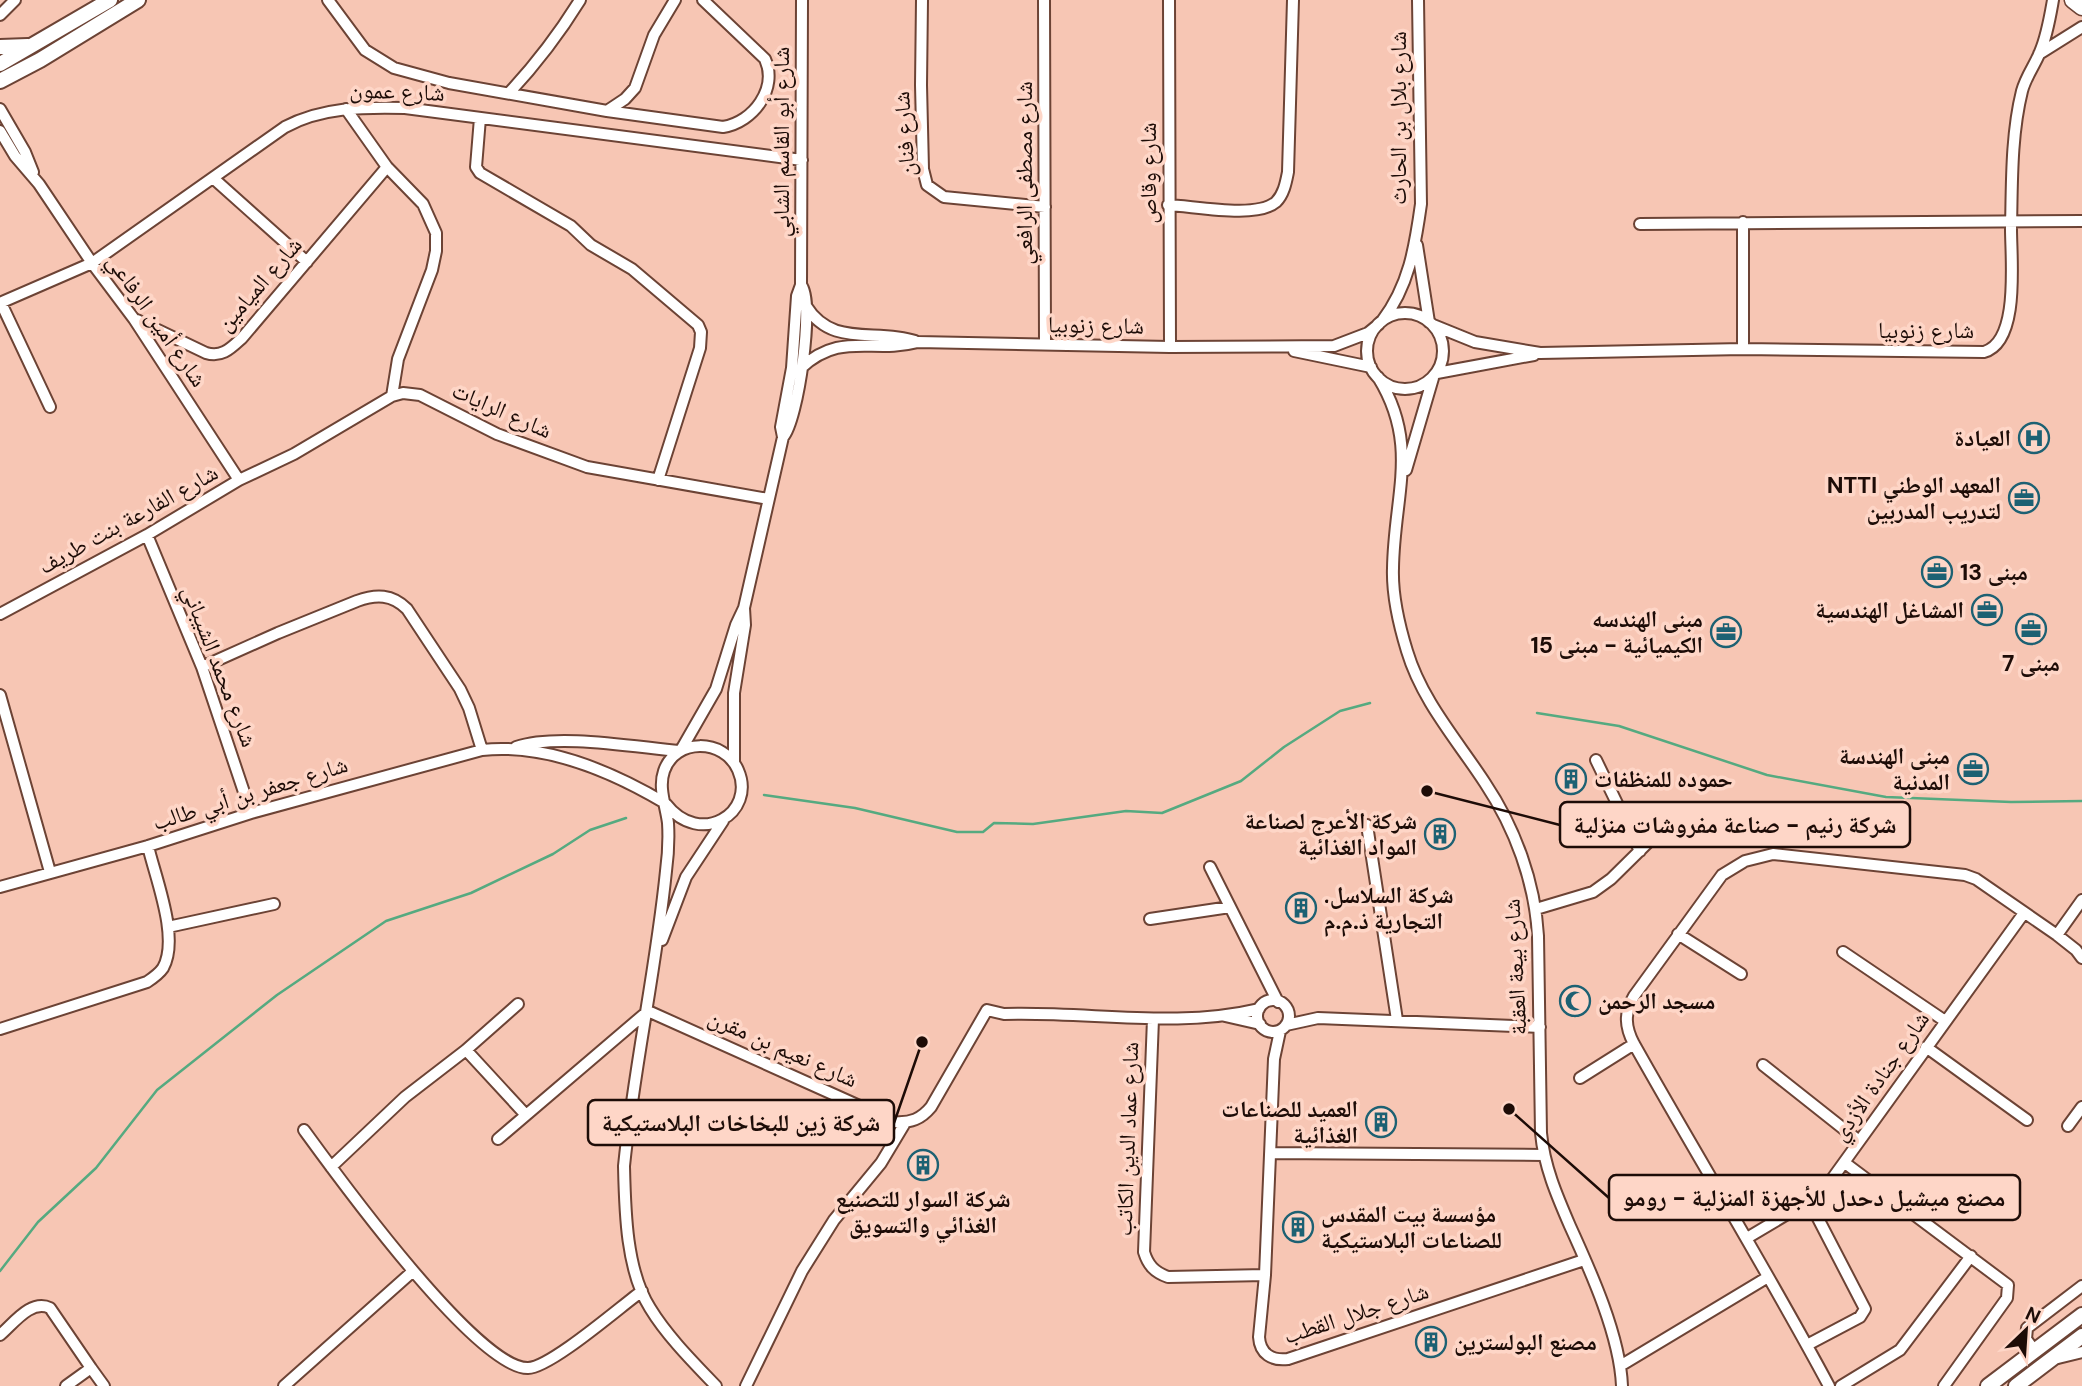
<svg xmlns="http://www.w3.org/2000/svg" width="2082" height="1386" font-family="'DM Sans','Noto Naskh Arabic',sans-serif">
<rect width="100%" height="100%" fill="#f7c6b4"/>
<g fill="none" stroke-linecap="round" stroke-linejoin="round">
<path stroke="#55aa80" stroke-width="2.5" d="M1537 713 1619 726 1767 775 1886 797 2011 802 2082 801
M764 795 855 808 957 832H983L994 823 1033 824 1126 811 1162 813 1241 781 1284 747 1340 711 1370 703
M0 1271 38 1222 96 1168 157 1090 277 995 386 921 471 893 553 854 590 830 626 818"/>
<g stroke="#6c4335" stroke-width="14">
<path id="minor" d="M328 0 365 50 394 68 449 83 607 111 723 127C754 122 778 88 765 59L703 0
M922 0 921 85 923 169 927 185 944 197 1045 207
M1044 0 1045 345
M1169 0 1170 347
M0 15 15 0
M2039 54 2082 27
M509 93C536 64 559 34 580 0
M0 109 25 152 33 172
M346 109 387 167 423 204 436 233V251L432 270 398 359 392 396
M607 111 625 99 635 88 654 35 675 0
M480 118 476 167 480 173 571 226 591 245 632 269 698 325 701 332 700 348 658 480
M0 131 15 156 39 184 92 263 134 319 239 480
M213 178 307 262
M1168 205C1194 206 1256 219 1276 202 1284 194 1286 182 1288 172L1293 0
M1640 224 2082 221
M1417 245 1429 322
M0 303 92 263 285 127C322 107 364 107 405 108L802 160
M1 303 50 407
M806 306C832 348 875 328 915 341
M1367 351a38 38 0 1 1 76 0a38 38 0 1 1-76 0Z
M137 320 206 353C222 358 231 348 242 338L387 167
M1382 321C1409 286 1415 247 1421 204L1418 0
M1433 325 1475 342 1540 353 1743 349 1984 352C2020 342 2011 260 2011 229 2012 184 2011 135 2022 91 2026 76 2035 65 2040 52 2047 36 2050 17 2053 0
M1743 349V222
M1294 351 1371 367
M801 368C841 331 872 354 918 342L1170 347 1334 346 1368 333 1379 324
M1437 373 1534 355
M1378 377C1420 445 1394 495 1393 568 1392 595 1399 625 1407 651 1422 701 1457 740 1485 783 1515 828 1535 882 1538 936L1541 1133C1544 1166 1557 1196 1570 1226 1591 1272 1620 1336 1622 1386
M783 437 781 427 792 368 797 296 801 285 802 0
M1406 470 1433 378
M147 535 202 667 251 813
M0 614 147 535 239 480 294 454 392 396 403 393 420 395 497 434 587 467 768 499
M202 667 278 633 357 601C376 594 392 594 407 609L460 689 469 708 482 750
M0 695 50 872
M516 747C557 733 634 747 679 751
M681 750 716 689 736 625 744 608 783 437C798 421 815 301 801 285
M1596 760 1640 851
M734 761V693L745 625 744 608
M666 804C700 848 757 813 738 770 724 738 675 738 664 771 658 788 666 806 668 823 669 839 668 856 666 871 656 970 634 1067 624 1166 625 1210 626 1270 650 1308 667 1336 693 1362 716 1386
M1367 825 1397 1020
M1210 867 1278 1002
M0 887 148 846 251 813 482 750C546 743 611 771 665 803
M1536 909 1593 892 1611 879 1681 810
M1150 919 1230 907
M168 927 274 904
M1678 934 1741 974
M2057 935 2082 900
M662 940 686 877 723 821
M1843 952 1945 1021
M1257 1016a16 16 0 1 1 32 0a16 16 0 1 1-32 0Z
M1225 1016 1260 1024
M1153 1019 1144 1252C1148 1265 1154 1272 1168 1277L1265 1275
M1286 1025 1318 1018 1540 1027
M0 1029 147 982C153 978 159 974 163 968 180 938 155 877 148 846
M1280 1031 1274 1059 1265 1275 1259 1337C1260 1354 1272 1361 1288 1359L1584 1260
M1926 1047 2027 1120
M466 1050 525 1114
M1763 1065 1859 1141
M1580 1078 1634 1044
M2068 1126 2082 1107
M304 1130C336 1174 477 1369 528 1368 550 1368 620 1307 642 1291
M498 1139 648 1011 895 1122C911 1123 921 1119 931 1107L987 1010 1004 1014C1089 1011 1175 1029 1259 1009
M1270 1153 1544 1155
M1845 1163 2008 1285 2007 1298 1944 1386
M331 1167 405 1097 466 1050 518 1004
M1747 1238 1809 1201 1832 1179 2024 913
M0 1335C14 1323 31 1299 50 1308L91 1368
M1807 1345 1860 1317 1865 1309 1809 1201
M2034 1350 2026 1339 2027 1328 2082 1286
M2058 1358 2082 1352
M1620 1366 1768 1277
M66 1386 91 1368 104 1386
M284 1386 412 1272
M746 1386 802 1271 834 1220 881 1163 905 1123
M1829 1386C1767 1270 1698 1158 1634 1044 1625 1027 1624 1013 1634 996L1722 875 1745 861 1773 854 1965 875 1976 879 2057 935 2076 950 2082 958
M1841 1386 1900 1350 1971 1256"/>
</g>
<g stroke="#6c4335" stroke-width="18">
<path id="major" d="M0 47 28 46
M0 64 110 0
M0 81 40 60 138 0
M1988 1386 2082 1315
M2016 1386 2082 1336"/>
</g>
<g stroke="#6c4335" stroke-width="19">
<path id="highway" d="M2073 0 2082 7"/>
</g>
<use href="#minor" stroke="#fff" stroke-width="10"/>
<use href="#major" stroke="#fff" stroke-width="14"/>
<use href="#highway" stroke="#fff" stroke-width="16"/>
</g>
<defs>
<g id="hospital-ring" transform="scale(1.575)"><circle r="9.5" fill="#fed6c7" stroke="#1d6173" stroke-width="1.5"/><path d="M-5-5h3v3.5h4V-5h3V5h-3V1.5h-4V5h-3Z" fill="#1d6173"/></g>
<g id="office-ring" transform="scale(1.575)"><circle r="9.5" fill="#fed6c7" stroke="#1d6173" stroke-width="1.5"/><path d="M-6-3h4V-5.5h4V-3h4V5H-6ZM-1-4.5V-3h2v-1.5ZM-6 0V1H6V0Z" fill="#1d6173"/></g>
<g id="building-ring" transform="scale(1.575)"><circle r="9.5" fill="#fed6c7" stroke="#1d6173" stroke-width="1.5"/><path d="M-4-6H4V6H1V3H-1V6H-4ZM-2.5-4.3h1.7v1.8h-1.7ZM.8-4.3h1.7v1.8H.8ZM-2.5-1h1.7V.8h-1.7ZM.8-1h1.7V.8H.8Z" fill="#1d6173"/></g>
<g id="mosque-ring" transform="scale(1.575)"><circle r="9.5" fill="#fed6c7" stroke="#1d6173" stroke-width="1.5"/><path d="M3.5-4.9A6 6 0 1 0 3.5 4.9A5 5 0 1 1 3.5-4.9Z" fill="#1d6173"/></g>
</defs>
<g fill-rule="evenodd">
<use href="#hospital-ring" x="2034" y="438"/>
<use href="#office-ring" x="2024" y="498"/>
<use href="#office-ring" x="1937" y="572"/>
<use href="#office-ring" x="1987" y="610"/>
<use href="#office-ring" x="2031" y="629"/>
<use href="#office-ring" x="1726" y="632"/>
<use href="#office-ring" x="1973" y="769"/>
<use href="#building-ring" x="1571" y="779"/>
<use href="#building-ring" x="1440" y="834"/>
<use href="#building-ring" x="1301" y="908"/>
<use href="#mosque-ring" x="1575" y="1001"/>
<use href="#building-ring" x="1381" y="1122"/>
<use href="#building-ring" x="923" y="1165"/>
<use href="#building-ring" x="1298" y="1227"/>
<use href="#building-ring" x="1431" y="1342"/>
</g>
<g text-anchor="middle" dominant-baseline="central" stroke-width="7" stroke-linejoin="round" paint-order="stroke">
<g font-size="23" fill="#1d0c07" stroke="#fed6c7">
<text transform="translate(397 91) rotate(2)">شارع عمون</text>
<text transform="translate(1398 118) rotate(-90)">شارع بلال بن الحارث</text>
<text transform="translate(904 134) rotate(-94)">شارع فنان</text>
<text transform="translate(781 142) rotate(-90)">شارع أبو القاسم الشابي</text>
<text transform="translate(1024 173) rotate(-90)">شارع مصطفى الرافعي</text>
<text transform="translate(1148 173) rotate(-90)">شارع وقاص</text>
<text transform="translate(259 284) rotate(-49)">شارع الميامين</text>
<text transform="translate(157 320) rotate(55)">شارع أمين الرفاعي</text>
<text transform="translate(1096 325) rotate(1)">شارع زنوبيا</text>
<text x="1926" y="330">شارع زنوبيا</text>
<text transform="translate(502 410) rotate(24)">شارع الرايات</text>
<text transform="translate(128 519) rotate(-29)">شارع الفارعة بنت طريف</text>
<text transform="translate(220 666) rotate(69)">شارع محمد الشيباني</text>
<text transform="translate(250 793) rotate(-17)">شارع جعفر بن أبي طالب</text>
<text transform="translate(1515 967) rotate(-93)">شارع بيعة العقبة</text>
<text transform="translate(783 1048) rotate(24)">شارع نعيم بن مقرن</text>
<text transform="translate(1880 1076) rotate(-55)">شارع جنادة الأزدي</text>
<text transform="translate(1127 1139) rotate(-88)">شارع عماد الدين الكاتب</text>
<text transform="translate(1356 1313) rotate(-18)">شارع جلال القطب</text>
</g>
<g font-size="23" font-weight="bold" fill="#1d0c07" stroke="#fed6c7" text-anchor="end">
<text x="2011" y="438">العيادة</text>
<text x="2001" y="485">NTTI المعهد الوطني<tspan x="2001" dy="26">لتدريب المدربين</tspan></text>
<text x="1960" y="572" text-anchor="start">مبنى 13</text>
<text x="1964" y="610">المشاغل الهندسية</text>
<text x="1703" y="619">مبنى الهندسه<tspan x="1703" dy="26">الكيميائية - مبنى 15</tspan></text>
<text x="2031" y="663" text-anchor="middle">مبنى 7</text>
<text x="1950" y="756">مبنى الهندسة<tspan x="1950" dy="26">المدنية</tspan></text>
<text x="1594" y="779" text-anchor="start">حموده للمنظفات</text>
<text x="1417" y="821">شركة الأعرج لصناعة<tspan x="1417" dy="26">المواد الغذائية</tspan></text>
<text x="1324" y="895" text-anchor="start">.شركة السلاسل<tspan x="1324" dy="26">التجارية ذ.م.م</tspan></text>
<text x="1598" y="1001" text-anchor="start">مسجد الرحمن</text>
<text x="1358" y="1109">العميد للصناعات<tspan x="1358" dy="26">الغذائية</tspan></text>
<text x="923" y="1199" text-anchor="middle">شركة السوار للتصنيع<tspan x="923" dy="26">الغذائي والتسويق</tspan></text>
<text x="1321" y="1214" text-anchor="start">مؤسسة بيت المقدس<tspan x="1321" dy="26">للصناعات البلاستيكية</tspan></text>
<text x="1454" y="1342" text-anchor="start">مصنع البولسترين</text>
</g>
</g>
<path fill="none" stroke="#1d0c07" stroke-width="2.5" d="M1427 791L1560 825M922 1042L894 1123M1509 1109L1609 1198"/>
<g fill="#1d0c07" stroke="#fed6c7" stroke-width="2.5">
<circle cx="1427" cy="791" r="7"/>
<circle cx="922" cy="1042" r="7"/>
<circle cx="1509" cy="1109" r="7"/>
</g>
<g fill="#fed6c7" stroke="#1d0c07" stroke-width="2.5">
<rect x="1560" y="802" width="350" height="45" rx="7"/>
<rect x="588" y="1100" width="306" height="45" rx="7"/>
<rect x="1609" y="1175" width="411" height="45" rx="7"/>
</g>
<g font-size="24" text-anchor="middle" font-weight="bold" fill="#1d0c07">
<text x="1735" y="833">شركة رنيم - صناعة مفروشات منزلية</text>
<text x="741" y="1131">شركة زين للبخاخات البلاستيكية</text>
<text x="1814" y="1206">مصنع ميشيل دحدل للأجهزة المنزلية - رومو</text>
</g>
<g transform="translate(2026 1330) rotate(25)" stroke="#fed6c7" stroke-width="5" paint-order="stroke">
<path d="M0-5L12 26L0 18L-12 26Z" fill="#1d0c07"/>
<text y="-10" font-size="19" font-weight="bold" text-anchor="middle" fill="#1d0c07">N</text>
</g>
</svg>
